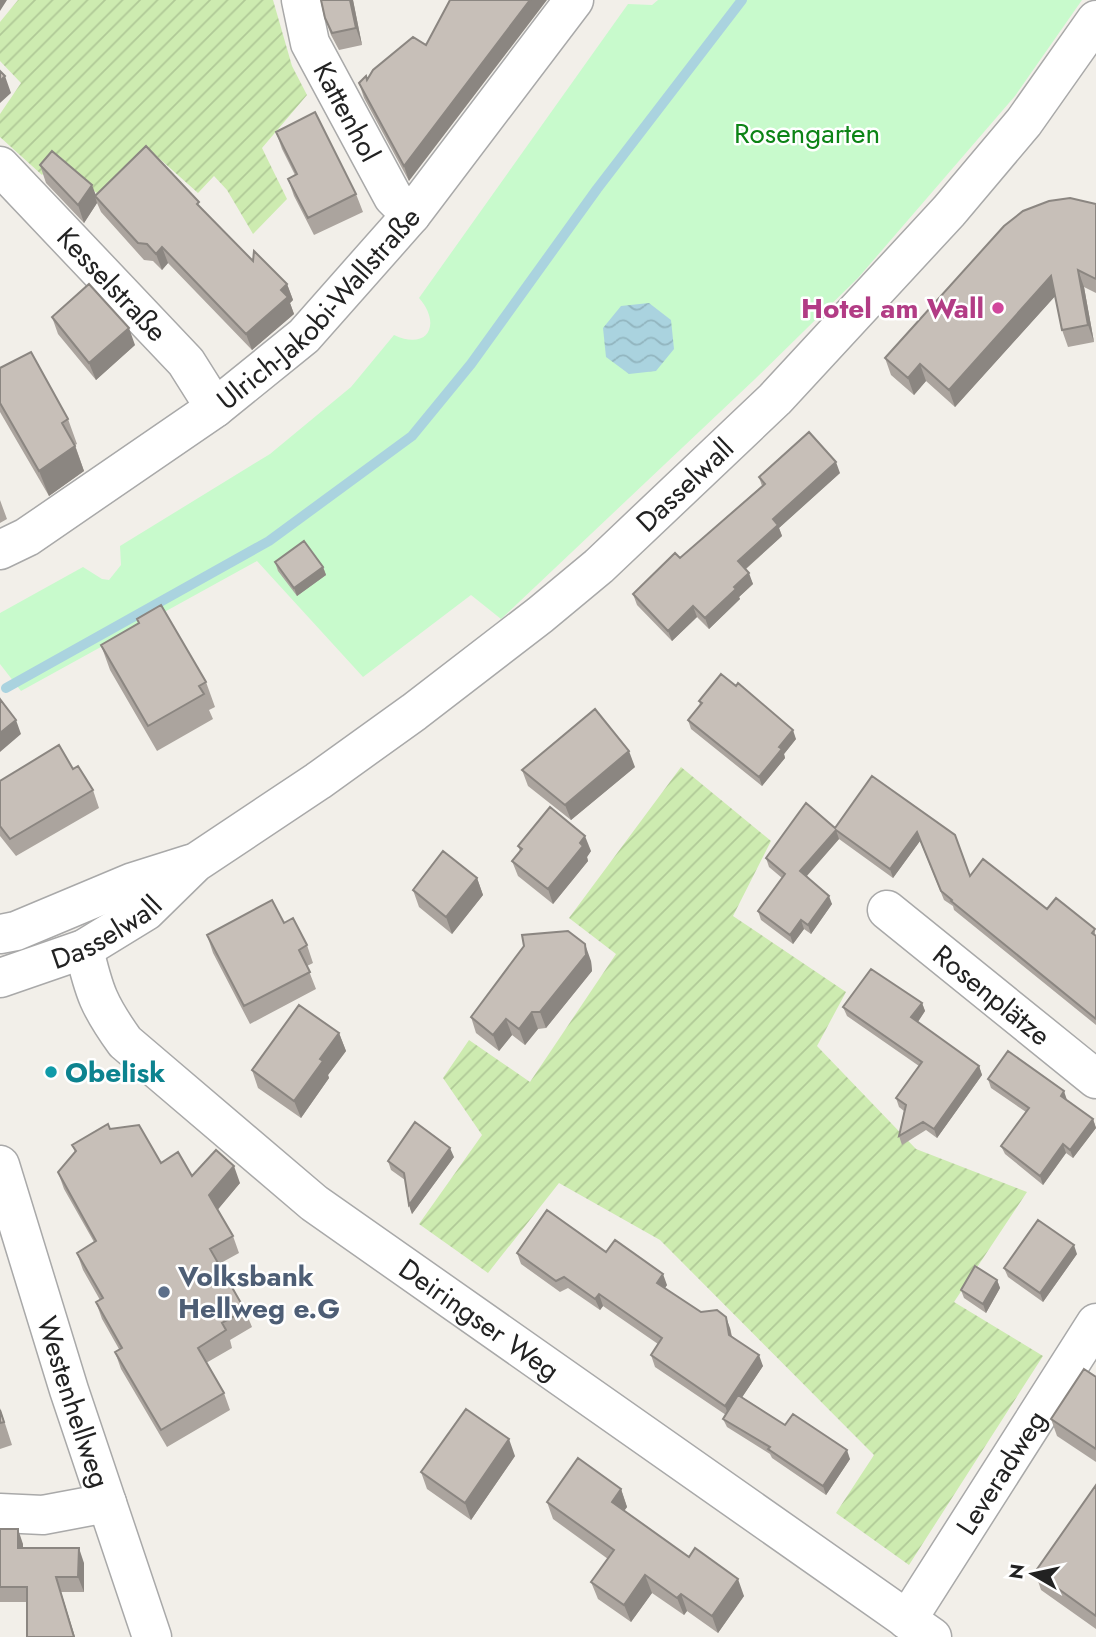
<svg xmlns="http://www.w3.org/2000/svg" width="1096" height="1637" font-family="Jost,sans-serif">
<defs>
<pattern id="garden-furrows" width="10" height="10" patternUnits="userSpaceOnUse" patternTransform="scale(1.75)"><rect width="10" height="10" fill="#cdebb0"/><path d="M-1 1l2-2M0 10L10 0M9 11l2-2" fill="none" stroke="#b0c997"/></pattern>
<pattern id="water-waves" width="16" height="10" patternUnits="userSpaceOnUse" patternTransform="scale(1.75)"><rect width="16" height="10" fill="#aad3df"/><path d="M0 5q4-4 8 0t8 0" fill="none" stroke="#92b5bf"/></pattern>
</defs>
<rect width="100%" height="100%" fill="#f2efe9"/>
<path fill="#c8facc" d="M658 0H1082L1015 96 858 278 755 379 501 619 471 595 363 677 257 561 21 691 0 664V613L83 567 102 579 109 580 121 565 120 546 270 454 351 387 394 335C428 351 442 324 419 298L628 4 652 5Z"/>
<path fill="url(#garden-furrows)" d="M18 0H273L292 66 307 95 262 148 287 199 253 234 227 190 214 176 198 193 152 152 100 196 58 159 42 175 0 137V114L21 83 0 61V22Z
M681 767 771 841 733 916 846 992 817 1046 916 1149 1027 1192 954 1302 1043 1356 909 1565 836 1513 874 1455 660 1240 559 1183 488 1273 419 1224 482 1135 443 1078 469 1040 530 1082 616 954 569 918Z"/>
<path fill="url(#water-waves)" d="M649 303 671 320 674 349 656 371 629 374 606 357 603 328 621 306Z"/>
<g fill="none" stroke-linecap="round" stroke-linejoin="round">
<path stroke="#aad3df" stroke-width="10" d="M6 688 269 541 412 436 471 364 597 189 742 0"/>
<g stroke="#a9a9a9" stroke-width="41">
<g id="minor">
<path id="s1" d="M301 0 310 43 393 197 411 215"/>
<path id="s2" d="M0 166 186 362 215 408"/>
<path id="s3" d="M0 550 27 537 215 408 304 336 411 215 574 0"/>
<path id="s4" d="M887 910 1096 1079"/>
<path d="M0 934 16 931 133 882 190 864"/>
<path id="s5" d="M84 949C94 992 99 1006 125 1042L314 1203 932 1637"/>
<path id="s6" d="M0 978 84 949 146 911 195 863 318 781 414 712 540 615 599 566 775 399 949 211 1024 122 1096 20"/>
<path id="s7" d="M0 1165 69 1390 152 1637"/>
<path d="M0 1513 43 1515 107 1503"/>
<path id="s8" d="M907 1620 1096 1323"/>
</g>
</g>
<use href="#minor" stroke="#fff" stroke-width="38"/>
</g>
<path fill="#aba49e" d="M321 0H353L362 45 339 50 331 35 325 18Z
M426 45 409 181 364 98 359 83 367 79Z
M276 132 356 194 363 212 314 235 294 196 288 179 295 175 282 149Z
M40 165 96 195 202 209 253 261 287 284 293 300 290 303 294 314 252 350 168 263 162 270 153 261 144 260 101 212 97 203 84 223 46 183Z
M1096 204V293L1084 287 1094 342 1068 347 1062 330 1055 296 955 407 926 381 914 395 891 375 885 358Z
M52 317 135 345 96 380 58 334Z
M0 368 68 419 77 444 75 445 84 471 49 496 0 412Z
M840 473 779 528 782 536 746 569 753 584 739 597 740 599 709 629 697 617 672 641 637 605 633 594 680 558 762 486 759 477Z
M0 500 7 519 0 523Z
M275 562 323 567 326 575 297 596 278 571Z
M137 619 206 682 215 707 209 710 213 719 157 751 110 670 101 645 139 623Z
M699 701 796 739 784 754 785 758 762 786 691 729 688 720 700 705Z
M635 767 571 820 528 786 522 770Z
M73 769 93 790 99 808 16 856 0 836V781Z
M872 776 970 876 1047 909 1095 929 1096 1025 954 910 953 906 944 900 920 841 893 878 839 839 807 876 832 904 811 934 804 929 793 944 761 920 758 911 782 878 769 867 766 858 835 828Z
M518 846 591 851 587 857 588 861 553 904 518 876 512 861 520 851Z
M477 878 483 895 452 934 419 907 413 890Z
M284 923 307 945 313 963 307 966 316 989 250 1024 213 953 207 935Z
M591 961 592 971 546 1028 538 1029 525 1045 512 1035 499 1051 476 1033 471 1017Z
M922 1003 925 1011 918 1022 979 1066 982 1075 937 1138 926 1130 902 1145 899 1136 904 1111 899 1107 896 1098 919 1066 847 1016 843 1007Z
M339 1033 346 1051 328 1075 329 1078 301 1118 258 1088 252 1070Z
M988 1079 1067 1100 1093 1119 1096 1128 1073 1158 1066 1153 1043 1185 1005 1154 1001 1146 1026 1112 991 1088Z
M110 1129 161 1163 192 1176 240 1183 217 1210 233 1236 239 1253 219 1264 245 1310 252 1327 230 1340 232 1348 206 1363 224 1393 230 1410 167 1447 121 1369 115 1352 119 1349 102 1319 96 1302 100 1300 83 1270 77 1253 94 1242 64 1189 58 1172 75 1152 72 1145Z
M454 1157 412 1214 409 1205 405 1180 391 1170 388 1161Z
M606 1252 667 1285 665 1288 701 1312 730 1328 732 1336 763 1366 742 1397 785 1425 850 1459 826 1495 772 1458 770 1454 727 1427 723 1419 726 1415 655 1367 651 1355 658 1344 603 1306 600 1310 568 1288 560 1292 521 1264 517 1253Z
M1077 1254 1043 1302 1008 1277 1004 1268Z
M997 1280 1000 1288 986 1313 964 1298 961 1290Z
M1096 1377V1462L1057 1436 1051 1419Z
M0 1408 12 1445 0 1449Z
M515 1456 471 1520 427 1489 421 1472Z
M1096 1485V1629L1041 1590 1035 1572Z
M621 1489 627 1507 624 1511 744 1596 718 1633 687 1611 684 1615 652 1593 631 1622 598 1599 591 1582 608 1559 553 1519 547 1502Z
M0 1529 23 1544V1548L84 1563V1592H61L27 1602H0Z"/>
<path fill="#8b8681" d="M0 0H7L0 11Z
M350 0H353L362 45 356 28Z
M530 0H547L409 181 404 166Z
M5 76 11 93 0 103V81Z
M92 185 97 198 95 196 97 203 84 223 78 205Z
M162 247 168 263 162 270 156 254Z
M1078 270 1084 287 1094 342 1088 325Z
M1051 276 1058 293 955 407 949 390Z
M287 284 293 300 290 303 294 314 252 350 246 334 281 290Z
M129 328 135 345 96 380 89 363Z
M920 364 926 381 914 395 908 378Z
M75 446 84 471 49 496 39 471Z
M836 462 840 473 779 528 782 536 742 572 738 561 773 519Z
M323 567 326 575 297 596 294 588Z
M749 573 753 584 739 597 740 599 709 629 705 618 734 587Z
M693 606 697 617 672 641 668 631Z
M16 720 21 734 0 752V733Z
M793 730 796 739 784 754 785 758 762 786 759 777 779 747Z
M629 751 635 767 571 820 565 805Z
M836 830 839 839 803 880 800 871Z
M917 832 920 841 893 878 890 869Z
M585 836 591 851 587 857 588 861 553 904 548 889Z
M477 878 483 895 452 934 446 917Z
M829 896 832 904 811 934 808 925Z
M801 920 804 929 793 944 790 935Z
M585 944 591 961 592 971 546 1028 540 1012Z
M922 1003 925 1011 915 1026 911 1017Z
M532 1012 538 1029 525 1045 519 1029Z
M506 1019 512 1035 499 1051 493 1035Z
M339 1033 346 1051 328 1075 329 1078 301 1118 294 1101 320 1059Z
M979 1066 982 1075 937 1138 934 1129Z
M1064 1091 1067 1100 1061 1096Z
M1093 1119 1096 1128 1073 1158 1070 1150Z
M1063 1144 1066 1153 1043 1185 1040 1176Z
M450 1148 454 1157 412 1214 409 1205Z
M234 1166 240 1183 215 1213 209 1195Z
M1074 1245 1077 1254 1043 1302 1040 1293Z
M663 1274 667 1285 661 1294 657 1283Z
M997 1280 1000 1288 986 1313 983 1304Z
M599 1294 603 1306 600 1310 595 1299Z
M726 1317 730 1328 733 1346 729 1335Z
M759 1355 763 1366 729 1417 725 1406Z
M509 1439 515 1456 471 1520 465 1503Z
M847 1450 850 1459 826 1495 823 1486Z
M621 1489 627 1507 618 1519 612 1502Z
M18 1529 23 1544V1563L18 1548Z
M79 1548 84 1563V1592L78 1577Z
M645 1575 652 1593 631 1622 624 1605Z
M56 1577 61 1592 75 1637H74Z
M738 1579 744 1596 718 1633 712 1616Z
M681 1594 687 1611 684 1615 677 1598Z"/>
<path fill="#c7bfb8" stroke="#8b8681" stroke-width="2" d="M321 0H350L356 28 332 33 325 18Z
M450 0H530L404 166 359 83 366 76 367 80 373 70 413 37 426 45Z
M0 71 5 76 0 81Z
M315 112 356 194 308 218 288 179 297 174 276 132Z
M146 146 199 202 197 204 253 261 254 251 287 284 281 290 288 297 246 334 162 247 156 254 147 244 138 243 95 196Z
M52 151 92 185 78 205 40 165Z
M1070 198 1096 204V279L1078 270 1088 325 1062 330 1051 276 949 390 920 364 908 378 885 358 1004 226 1023 211 1049 201Z
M89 284 129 328 89 363 52 317Z
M31 352 68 419 62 423 75 446 39 471 0 403V368Z
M809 432 836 462 773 519 778 525 738 561 749 573 734 587 736 589 705 618 693 606 668 631 633 594 675 553 680 558 765 484 759 477Z
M304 541 323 567 294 588 275 562Z
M161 605 206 682 199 686 204 694 148 726 101 645 139 623 137 619Z
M721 674 736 686 738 683 793 730 779 747 782 749 759 777 688 720 702 703 699 701Z
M0 699 16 720 0 733Z
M595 709 629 751 565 805 522 770Z
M59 745 73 769 78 766 93 790 10 839 0 826V781Z
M872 776 955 835 970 876 983 859 1047 909 1056 898 1095 929 1092 933 1096 936V1019L951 901 952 900 941 891 917 832 890 869 836 830 800 871 829 896 808 925 801 920 790 935 758 911 785 874 766 858 806 803 835 828Z
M550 807 585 836 580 843 583 846 548 889 512 861 522 849 518 846Z
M443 851 477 878 446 917 413 890Z
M272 900 284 923 293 918 307 945 299 950 310 972 244 1006 207 935Z
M568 931 585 944 586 955 540 1012H532L519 1029 506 1019 493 1035 471 1017 524 946 522 935Z
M871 969 922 1003 911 1017 979 1066 934 1129 923 1122 899 1136 906 1105 896 1098 922 1062 843 1007Z
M299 1005 339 1033 320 1059 323 1061 294 1101 252 1070Z
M1008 1051 1064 1091 1061 1096 1093 1119 1070 1150 1063 1144 1040 1176 1001 1146 1029 1108 988 1079Z
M415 1122 450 1148 409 1205 404 1173 388 1161Z
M108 1124 110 1129 139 1125 161 1163 178 1152 192 1176 216 1150 234 1166 209 1195 233 1236 210 1249 245 1310 222 1323 226 1330 198 1348 224 1393 161 1430 115 1352 122 1348 96 1302 103 1298 77 1253 96 1241 58 1172 76 1151 72 1145Z
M547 1210 606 1252 615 1240 663 1274 657 1283 701 1312 717 1310 726 1317 729 1335 759 1355 725 1406 651 1355 662 1338 599 1294 595 1299 564 1277 556 1281 517 1253Z
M1038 1220 1074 1245 1040 1293 1004 1268Z
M975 1266 997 1280 983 1304 961 1290Z
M1084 1369 1096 1377V1449L1051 1419Z
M738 1395 785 1425 793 1414 847 1450 823 1486 768 1449 770 1447 723 1419Z
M466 1409 509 1439 465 1503 421 1472Z
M0 1410 4 1422 0 1423Z
M578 1458 621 1489 612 1502 689 1557 695 1548 738 1579 712 1616 681 1594 677 1598 645 1575 624 1605 591 1582 614 1550 547 1502Z
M1096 1485V1616L1035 1572Z
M0 1529H18V1548H79L78 1577H56L74 1637H27V1587H0Z"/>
<circle fill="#d1479c" stroke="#fff" stroke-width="2.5" cx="998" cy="308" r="7"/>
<circle fill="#0f9aa8" stroke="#fff" stroke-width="2.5" cx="51" cy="1072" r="7"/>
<circle fill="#5c6f8a" stroke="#fff" stroke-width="2.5" cx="164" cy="1292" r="7"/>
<g text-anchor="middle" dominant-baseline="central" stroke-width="5" stroke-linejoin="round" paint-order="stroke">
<g font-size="28" fill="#222" stroke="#fff">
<text stroke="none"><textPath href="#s1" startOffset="122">Kattenhol</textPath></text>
<text stroke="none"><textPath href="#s2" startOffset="163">Kesselstraße</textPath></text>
<text stroke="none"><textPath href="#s3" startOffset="402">Ulrich-Jakobi-Wallstraße</textPath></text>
<text stroke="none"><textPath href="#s6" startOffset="850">Dasselwall</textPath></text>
<text stroke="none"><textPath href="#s6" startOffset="116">Dasselwall</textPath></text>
<text stroke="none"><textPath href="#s4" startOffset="135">Rosenplätze</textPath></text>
<text stroke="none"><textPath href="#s5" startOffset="553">Deiringser Weg</textPath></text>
<text stroke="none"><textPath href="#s7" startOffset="248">Westenhellweg</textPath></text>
<text stroke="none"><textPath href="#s8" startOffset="175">Leveradweg</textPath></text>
</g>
<g font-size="28" fill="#0c8416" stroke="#fff">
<text x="807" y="133">Rosengarten</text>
</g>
<g font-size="28" font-weight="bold" fill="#b23c85" stroke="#fff" text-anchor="end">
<text x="984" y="308">Hotel am Wall</text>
</g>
<g font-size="28" font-weight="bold" fill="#0d838f" stroke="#fff" text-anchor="start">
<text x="65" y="1072">Obelisk</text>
</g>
<g font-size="28" font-weight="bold" fill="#4e5e75" stroke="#fff" text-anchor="start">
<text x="178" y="1276">Volksbank<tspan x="178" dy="32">Hellweg e.G</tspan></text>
</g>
</g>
<g transform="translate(1033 1574) rotate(279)" stroke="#ffffff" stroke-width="5" paint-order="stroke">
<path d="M0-5L12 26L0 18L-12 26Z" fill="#222222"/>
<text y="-10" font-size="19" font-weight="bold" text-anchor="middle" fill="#222222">N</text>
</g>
</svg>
